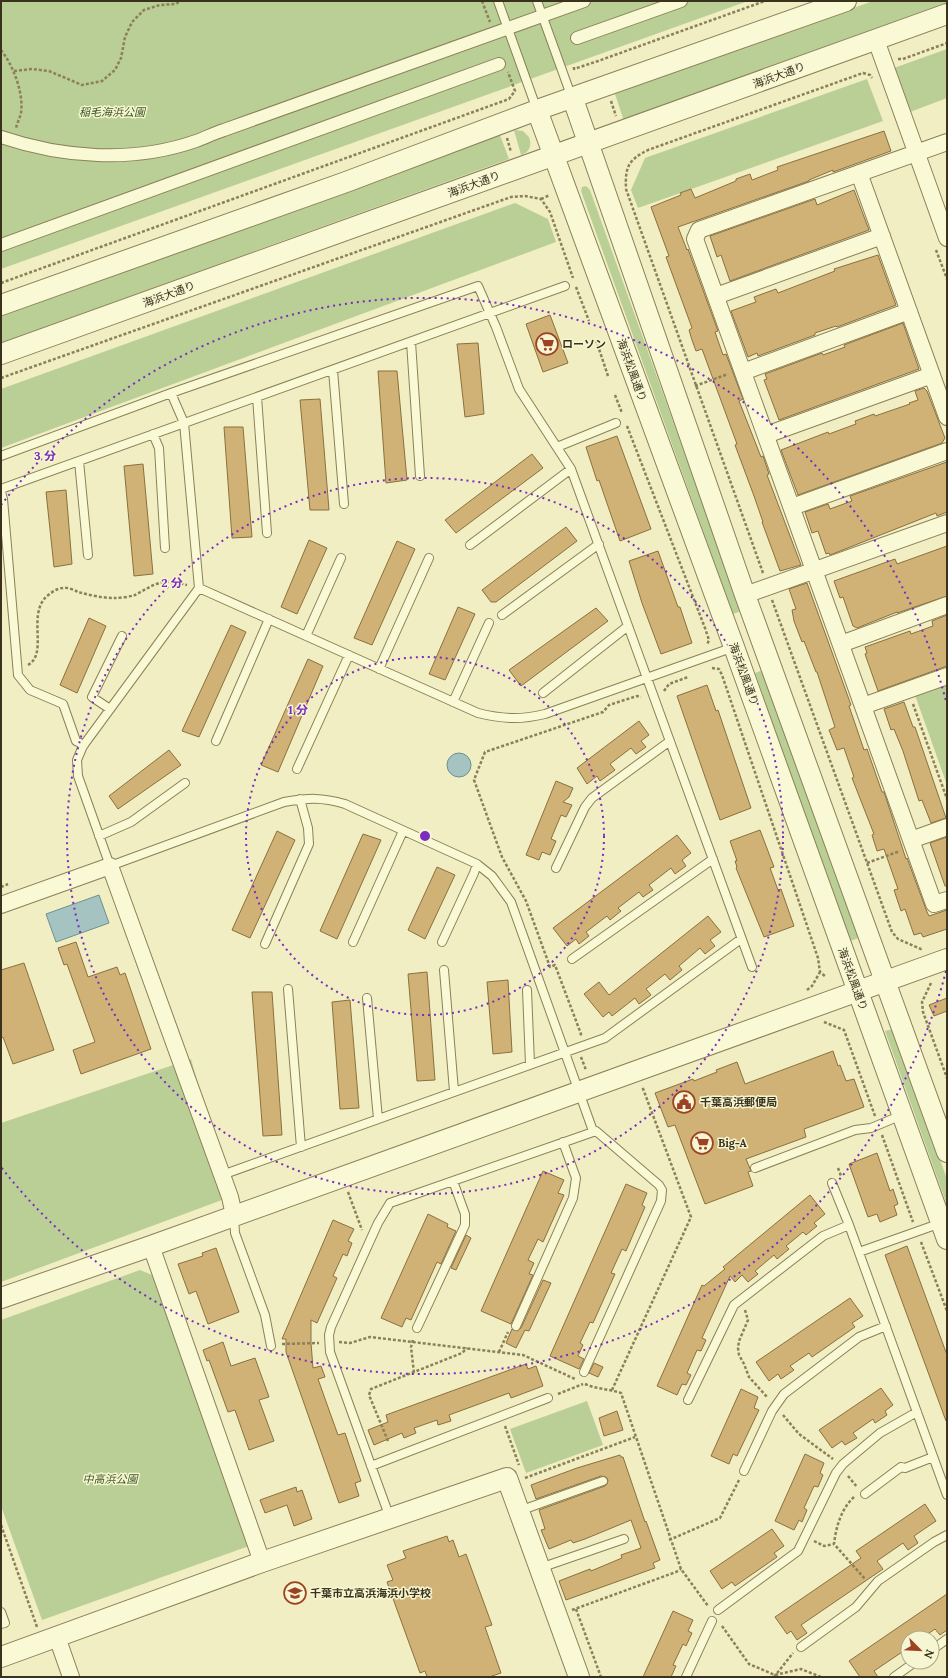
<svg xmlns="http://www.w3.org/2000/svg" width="948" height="1678" font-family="Lora,'Noto Sans JP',serif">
<rect width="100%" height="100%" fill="#f0eec2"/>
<path fill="#b9cf95" d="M1 1H748L1 269Z
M873 1H947V3L624 121 615 94Z
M947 49V98L910 112 894 68Z
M867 79 883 121 638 208 631 190 645 158Z
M514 130 523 131 529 137C532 145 530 152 521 155Z
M500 135 509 159 1 343V315Z
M586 186 590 190 741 611 733 614 581 191 582 187Z
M515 203 548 219 556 242 1 448V389Z
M763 670 859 938 850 941 755 673Z
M947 684V785L915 695Z
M893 1029 947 1179V1205L885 1031Z
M191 1059 230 1197 1 1282V1123Z
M140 1270 152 1275 249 1546 42 1620 1 1506V1320Z
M587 1401 603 1445 526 1473 510 1429Z"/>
<path fill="#a4c3c1" stroke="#6b9191" d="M447 765a12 12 0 1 1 24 0a12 12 0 1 1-24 0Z
M99 895 109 923 56 942 46 914Z"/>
<path fill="#d0b276" stroke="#8b703d" d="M884 131 891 151 833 172V170L809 180V181L678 227 687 250 688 249 718 331 715 332 723 355 726 354 743 399 739 401 761 457 763 456 769 474 767 475 801 565 780 571 762 522H763L754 496 735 445 737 444 702 349 696 351 692 340 689 330 692 328 666 257 669 256 651 207 681 195 680 193 691 189 695 198 736 181V179L750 174 752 180 778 170 777 167Z
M854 190 869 230 730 281 721 255 717 257 710 236 815 199 817 205Z
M878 255 896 305 837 327 836 326 815 333V335L758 356 757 353 748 357 731 311 756 302 754 297 776 289 778 293 835 271 834 269Z
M550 315 568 363 543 372 526 324Z
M903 323 919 369 779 420 764 380 767 379 765 374 822 353 823 355 845 347 844 345Z
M478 343 484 414 465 417 457 344Z
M378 371H397L407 480 386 483Z
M924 388 927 391 945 438 942 443 798 495 781 450 828 432 829 434 856 424 855 421 874 414 875 416 910 404 909 403 918 400 915 391Z
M320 399 329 510H310L300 400Z
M224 427H243L252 537 232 538Z
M617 436 651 529 620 541 599 480 597 481 586 447Z
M532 454 543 468 456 533 445 520Z
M947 462V512L937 516 936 513 830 555 829 553 826 554 818 531 812 533 805 512 828 504 830 509 852 501 850 496Z
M143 464 153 574 134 576 124 466Z
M66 490 72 564 54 567 46 492Z
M566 527 577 541 496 602H491L482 590Z
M309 540 327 548 297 614 281 607Z
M397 541 415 549 372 645 354 638Z
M947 546V596L897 613V612L857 628 853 626 843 597 840 598 834 581 895 559 897 564Z
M658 551 678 607H680L692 643 661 654 642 603 629 561Z
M807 583 851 705 849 706 864 750 867 749 882 792H884L906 859 907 858 927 912 929 916 947 910V929L923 937 921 933 914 935 905 909 901 911 894 890 898 889 884 849 877 851 872 835 874 834 852 778 854 777 844 748 837 750 829 730 835 727 817 672H816L804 641 802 642 794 621 792 610 796 609 789 589Z
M458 607 475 614 445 680 429 674Z
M596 608 608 621 521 686 509 670Z
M947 615V666L878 691 865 654 867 653 865 647 910 631 911 634 933 626 932 621Z
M89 618 106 626 77 693 60 685Z
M231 625 246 632 199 737 182 731Z
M308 659 323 666 278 772 261 765Z
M707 685 716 711 718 710 751 808 720 820 677 696Z
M904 702 913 727H915L946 818 931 823 922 800 919 801 903 751 894 729 891 730 884 709Z
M639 721 649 735 641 741 646 747 636 754 631 748 610 764 615 770 600 781 597 776 587 784 577 768Z
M169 750 181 765 118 809 109 796Z
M556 781 573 788 569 797 563 802 572 805 566 817 561 815 551 839 556 841 550 855 542 852 539 860 526 855Z
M760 830 774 867 770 868 778 890 781 889 794 926 764 937 736 868 737 867 735 861H737L730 841Z
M277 831 295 840 250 938 232 930Z
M363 834 381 840 337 939 320 931Z
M677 835 691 853 682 860 686 866 675 874 671 868 649 885 653 890 643 897 639 892 618 908 621 911 610 920 607 916 586 932 589 936 579 944 576 939 567 946 553 928Z
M947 837V886H945L930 843Z
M437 867 455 875 425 939 408 930Z
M708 916 721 932 710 940 715 946 705 954 700 948 679 966 682 970 670 980 665 974 646 989 651 995 639 1004 635 998 612 1016 609 1012 603 1017 584 994 599 982 609 995Z
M76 942 88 977 117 967 120 975 125 973 151 1049 81 1074 73 1050 95 1042 67 964 64 965 58 948Z
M24 963 54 1050 13 1064 3 1037 1 1038V970Z
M427 972 435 1080 417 1081 408 974Z
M508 980 512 1052 493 1054 487 982Z
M252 992H272L282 1135 263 1136Z
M947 998V1011L934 1016 929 1005Z
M350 1000 359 1108 340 1109 332 1002Z
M833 1051 838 1066 840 1065 846 1081 854 1079 864 1107 804 1129 806 1137 746 1159 751 1171 748 1172 753 1186 705 1204 675 1125 668 1127 655 1093 693 1079 694 1081 717 1072 716 1070 737 1062 745 1084Z
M877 1153 890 1191 893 1189 898 1204 894 1206 897 1215 880 1222 877 1214 868 1217 849 1164Z
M543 1171 564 1180 558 1193 564 1195 543 1242 538 1239 528 1260 534 1263 529 1274 533 1275 511 1324 481 1311Z
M626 1184 647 1193 642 1205 645 1207 626 1251 622 1249 611 1273 615 1274 593 1323 590 1322 580 1343 583 1345 578 1356 584 1359 579 1369 550 1356Z
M810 1195 825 1214 814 1223 817 1226 806 1235 803 1232 786 1246 789 1249 777 1259 774 1255 755 1271 758 1274 748 1282 742 1275 735 1282 730 1276 702 1338 706 1340 701 1351 697 1350 687 1373 691 1375 686 1385 682 1384 677 1395 657 1386 702 1285 704 1286 725 1269 723 1267Z
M428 1214 448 1224 447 1227 456 1231 441 1264 437 1262 411 1320 406 1318 402 1327 381 1318Z
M333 1220 354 1229 348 1241 352 1243 347 1256 343 1254 333 1276 337 1278 317 1323 311 1320V1343L313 1368 321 1366 325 1377 318 1379 329 1410 338 1435 345 1433 361 1481 355 1483 359 1496 339 1503 286 1352V1339H282Z
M466 1235 471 1238 456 1270 451 1268Z
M907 1246 947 1355V1420L946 1421 885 1255Z
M216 1248 239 1312 208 1324 196 1291 189 1294 178 1264 203 1256 202 1253Z
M543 1280 551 1283 529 1331 525 1330 516 1348 506 1343 512 1329 517 1331 521 1328Z
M850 1298 863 1316 852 1323 855 1327 812 1357 809 1353 790 1366 794 1370 781 1379 778 1374 769 1381 756 1362Z
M223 1342 231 1366 255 1358 269 1397 259 1400 274 1441 249 1450 235 1410 228 1412 209 1360 207 1361 203 1350Z
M594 1363 603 1367 598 1377 589 1373Z
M526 1364 528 1369 536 1366 543 1386 511 1398 509 1393 449 1415 451 1421 438 1425 437 1420 414 1428 416 1433 404 1438 402 1433 374 1445 368 1430 388 1422 386 1415Z
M881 1388 893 1405 885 1411 887 1415 875 1423 873 1419 853 1433 857 1438 845 1445 842 1441 832 1448 819 1430Z
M741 1389 758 1397 754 1408 759 1410 737 1456 733 1454 729 1464 711 1456Z
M617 1411 623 1430 604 1436 599 1418Z
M805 1454 824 1463 820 1473 823 1475 818 1487 814 1486 804 1508 807 1510 802 1522 799 1520 794 1530 775 1521Z
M620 1455 621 1457H623L645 1522 646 1521 660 1560 653 1563 655 1568 566 1600 559 1581 590 1569 591 1571 622 1558 621 1555 641 1548 631 1520 585 1539 573 1543 571 1540 549 1549 541 1530 545 1529 539 1510 605 1486 607 1484 608 1480 606 1477 601 1476 536 1499 531 1485 577 1468Z
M296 1487 297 1492 302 1490 312 1519 294 1526 287 1505 265 1513 260 1500Z
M925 1504 936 1521 914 1536 918 1543 908 1550 903 1543 877 1561 883 1569 801 1625 807 1633 797 1640 791 1631 787 1634 775 1617 861 1558 856 1551Z
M772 1529 784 1546 774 1553 777 1557 735 1586 732 1582 722 1589 710 1571Z
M447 1536 449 1542 453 1540 459 1557 466 1554 492 1625 485 1627 501 1673 489 1677H427L425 1671 420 1673 387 1582 393 1580 387 1565 406 1558 403 1551Z
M947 1594V1630L940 1635 935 1629 922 1638H908V1648L874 1671 878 1677H860L849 1661Z
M673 1611 693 1620 688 1631 692 1633 686 1646 683 1644 673 1665 676 1666 671 1677H643Z"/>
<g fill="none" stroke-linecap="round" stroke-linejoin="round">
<g stroke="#8b8058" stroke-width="10">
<path id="service" d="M498 1 537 110
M537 1 572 98
M411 342 420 476
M333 370 344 504
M171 393 184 423 199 588 83 746 77 760 78 776 110 866 284 802C309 798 321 797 345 804L477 864 492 876 511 902 593 1131
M257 397 267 533
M153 434 159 448 165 548
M557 447 616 423
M1 456 171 393 478 286 496 327 519 389 571 469 752 967
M79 461 88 555
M1 489 565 286
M1 492 3 499 18 675 30 690 63 704 76 741 84 745
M470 545 571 469
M199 588 478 713C502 719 520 720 545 714L734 647
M502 615 599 544
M306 636 341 558
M379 669 429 558
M543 693 628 626
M453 702 489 623
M110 709 92 697 122 636
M216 741 269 619
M297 769 349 655
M99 836 131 822 185 783
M556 868 585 807 592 798 670 741
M353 942 403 831
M442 942 474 873 477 864
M265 944 309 844 308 828 300 799
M572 959 713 859
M444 970 454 1091
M288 989 301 1147
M527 990 530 1064
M367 998 378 1119
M755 1168 855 1130 871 1128 902 1115
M222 1175 605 1038 741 939
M832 1183 849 1225 947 1495
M234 1217 235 1233 265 1315 271 1346
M859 1252 941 1223
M516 1326 573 1198 576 1178 563 1142
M417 1328 465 1225V1214L453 1181
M688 1400 734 1305 823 1236 849 1225
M371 1466 548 1398
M744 1471 772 1411 784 1394 859 1337 886 1326
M865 1494 901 1467 905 1468 933 1457
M519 1511 603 1481
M390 1518 330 1352 329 1335 331 1327 378 1223 390 1203 596 1131 659 1185 662 1190 661 1201 584 1372
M540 1568 624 1539
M718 1610 798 1551 836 1473 843 1464 880 1433 917 1412
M1 1612 5 1623 1 1624
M801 1647 856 1607 878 1581 934 1542 947 1535
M932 1650 947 1639
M686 1677 712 1621
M894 1677 915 1662"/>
</g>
<g stroke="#8b8058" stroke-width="14">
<path id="pedestrian" d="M577 38 681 1
M1 137C63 158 133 163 196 141 205 138 214 133 224 130L584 1
M1 245 499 64"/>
</g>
<g stroke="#8b8058" stroke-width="18">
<path id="minor" d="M876 40 947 238
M947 142 699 230 695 239 934 904 947 900
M859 173 947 417
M716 296 882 236
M743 372 909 311
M766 435 932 375
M792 507 947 451
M745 595 947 523
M841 644 947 605
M863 706 947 676
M911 840 947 827
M1 905 110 866 222 1175 230 1197 234 1215
M151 1246 262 1562
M57 1637 71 1677"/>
</g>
<g stroke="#8b8058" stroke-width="22">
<path id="tertiary" d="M573 99 745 595 947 1152
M537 110 734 647 947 1239
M1 305 346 182 537 110 846 1
M1 354 947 14
M1 1298 151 1246 947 959
M1 1657 262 1562 507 1478 579 1677"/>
</g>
<path stroke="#8b8058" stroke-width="2.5" stroke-dasharray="3 2" stroke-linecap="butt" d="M482 1 490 22
M1 50C13 65 24 93 21 113 20 118 17 123 16 128
M898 59H903L947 43
M574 67V69L598 61 765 1
M14 71 32 69 49 71 82 85 102 81 115 70 121 58 125 37 132 22 144 10 160 5 176 4 180 1
M611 101 616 116
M507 138 511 152
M541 199 550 195
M936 250 947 279
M1 283 509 99 515 91 508 72
M576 287 589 321
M596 340 608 376
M1 378 511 197 525 196 541 199 550 212 573 278
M695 386 728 374
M615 395 622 413
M627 426 705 628 709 640 707 645
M763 573 626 189C625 167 628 160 648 150L863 73 870 75 872 78
M772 600 892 932 898 939 921 949 923 948
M28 665C48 654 28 617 45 598 49 594 57 588 63 588 68 587 74 590 78 592 89 595 102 598 114 598 120 598 129 597 135 595 147 589 158 580 172 582 177 582 182 584 187 585
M712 668 719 669 722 675 818 958 820 972 826 977
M664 691 669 684 688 677
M913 704 947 799
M867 863 900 851
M1 887 8 884
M931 983 922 1002 923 1012 947 1078
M807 990 812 986 820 972
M824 1022 844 1030 875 1116
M580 1035 581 1034 555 965 550 967 526 901 502 857 474 780 485 752 603 712 609 705 637 696 641 697
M581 1057 586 1070
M882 1135 913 1222
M838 1168 841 1176
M348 1192 362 1230
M921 1242 947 1311
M745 1310 748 1320 739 1341 738 1348 739 1355 744 1364 749 1377 768 1398
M413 1340 411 1347 414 1373
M339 1342 350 1343 370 1337 523 1355 575 1379
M282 1344 319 1343
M499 1352 508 1332
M585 1384C596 1389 609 1389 621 1393L681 1569 708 1606
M612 1390 691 1217 642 1086
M558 1394 583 1384
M783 1415 799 1434 833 1459
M505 1426 519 1465
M388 1441 369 1395 371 1389 462 1353 467 1348
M848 1476 857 1487
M525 1478 635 1437
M854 1497C841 1509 836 1527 834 1544L865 1579
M1 1525 37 1627
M669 1540 720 1518 739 1480
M814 1541 824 1546 834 1544
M576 1609 601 1677
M572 1610 676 1572 681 1569
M722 1626 749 1664 775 1675 801 1669 821 1677
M774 1677 793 1653"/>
<use href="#service" stroke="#faf9d6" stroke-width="8"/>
<use href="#pedestrian" stroke="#faf9d6" stroke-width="12"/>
<use href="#minor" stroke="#faf9d6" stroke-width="16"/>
<use href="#tertiary" stroke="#faf9d6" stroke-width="20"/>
</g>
<g fill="none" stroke="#7b2cbf" stroke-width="2" stroke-dasharray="2 4">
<circle cx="425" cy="836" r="179"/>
<circle cx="425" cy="836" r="358"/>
<path d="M946 971A538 538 0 0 1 1 1167M1 505A538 538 0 0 1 946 701"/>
</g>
<defs>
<g id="supermarket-ring" transform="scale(1.15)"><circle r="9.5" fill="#f7f6d2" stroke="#9d4225" stroke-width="1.5"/><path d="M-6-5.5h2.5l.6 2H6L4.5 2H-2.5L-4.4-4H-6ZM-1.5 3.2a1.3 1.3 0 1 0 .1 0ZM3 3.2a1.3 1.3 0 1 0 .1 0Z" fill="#9d4225"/></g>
<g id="civic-ring" transform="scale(1.15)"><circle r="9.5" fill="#f7f6d2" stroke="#9d4225" stroke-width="1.5"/><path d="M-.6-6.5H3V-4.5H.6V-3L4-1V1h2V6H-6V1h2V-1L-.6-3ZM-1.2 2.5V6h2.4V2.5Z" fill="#9d4225"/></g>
<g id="school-ring" transform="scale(1.15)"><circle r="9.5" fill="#f7f6d2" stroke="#9d4225" stroke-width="1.5"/><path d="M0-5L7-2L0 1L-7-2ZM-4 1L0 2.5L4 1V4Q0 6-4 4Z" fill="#9d4225"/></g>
</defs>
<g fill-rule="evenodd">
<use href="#supermarket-ring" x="547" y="344"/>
<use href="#civic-ring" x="684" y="1102"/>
<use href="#supermarket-ring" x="702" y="1143"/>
<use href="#school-ring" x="295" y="1593"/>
</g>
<g text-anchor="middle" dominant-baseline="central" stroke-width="3" stroke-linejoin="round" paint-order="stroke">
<g font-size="11" fill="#3a321d" stroke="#f7f6d2">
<text transform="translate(779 75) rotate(-20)">海浜大通り</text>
<text transform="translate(474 184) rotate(-20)">海浜大通り</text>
<text transform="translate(169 294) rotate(-20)">海浜大通り</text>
<text transform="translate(632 370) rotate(70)">海浜松風通り</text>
<text transform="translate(744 674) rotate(70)">海浜松風通り</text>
<text transform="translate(853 979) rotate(70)">海浜松風通り</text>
</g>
<g font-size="11" font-style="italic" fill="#3d5723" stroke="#f7f6d2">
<text x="112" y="112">稲毛海浜公園</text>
<text x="110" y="1479">中高浜公園</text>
</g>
<g font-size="11" font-weight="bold" fill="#3a321d" stroke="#f7f6d2" text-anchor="start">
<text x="562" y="344">ローソン</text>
<text x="700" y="1102">千葉高浜郵便局</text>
<text x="718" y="1143">Big-A</text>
<text x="310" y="1593">千葉市立高浜海浜小学校</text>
</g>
</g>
<circle cx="425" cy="836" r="6" fill="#7b2cbf" stroke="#f7f6d2" stroke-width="2"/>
<g font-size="12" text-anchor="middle" font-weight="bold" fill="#7b2cbf" stroke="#f7f6d2" stroke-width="3" stroke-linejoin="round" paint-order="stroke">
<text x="45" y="460">3 分</text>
<text x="172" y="587">2 分</text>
<text x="298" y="714">1 分</text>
</g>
<rect width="948" height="1678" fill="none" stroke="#3a321d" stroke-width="4"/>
<g transform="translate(920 1650) rotate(114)"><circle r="19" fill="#f7f6d2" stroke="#aba88a"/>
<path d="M0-3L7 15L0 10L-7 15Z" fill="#9d4225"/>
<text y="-6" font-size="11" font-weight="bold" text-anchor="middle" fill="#3a321d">N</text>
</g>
</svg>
